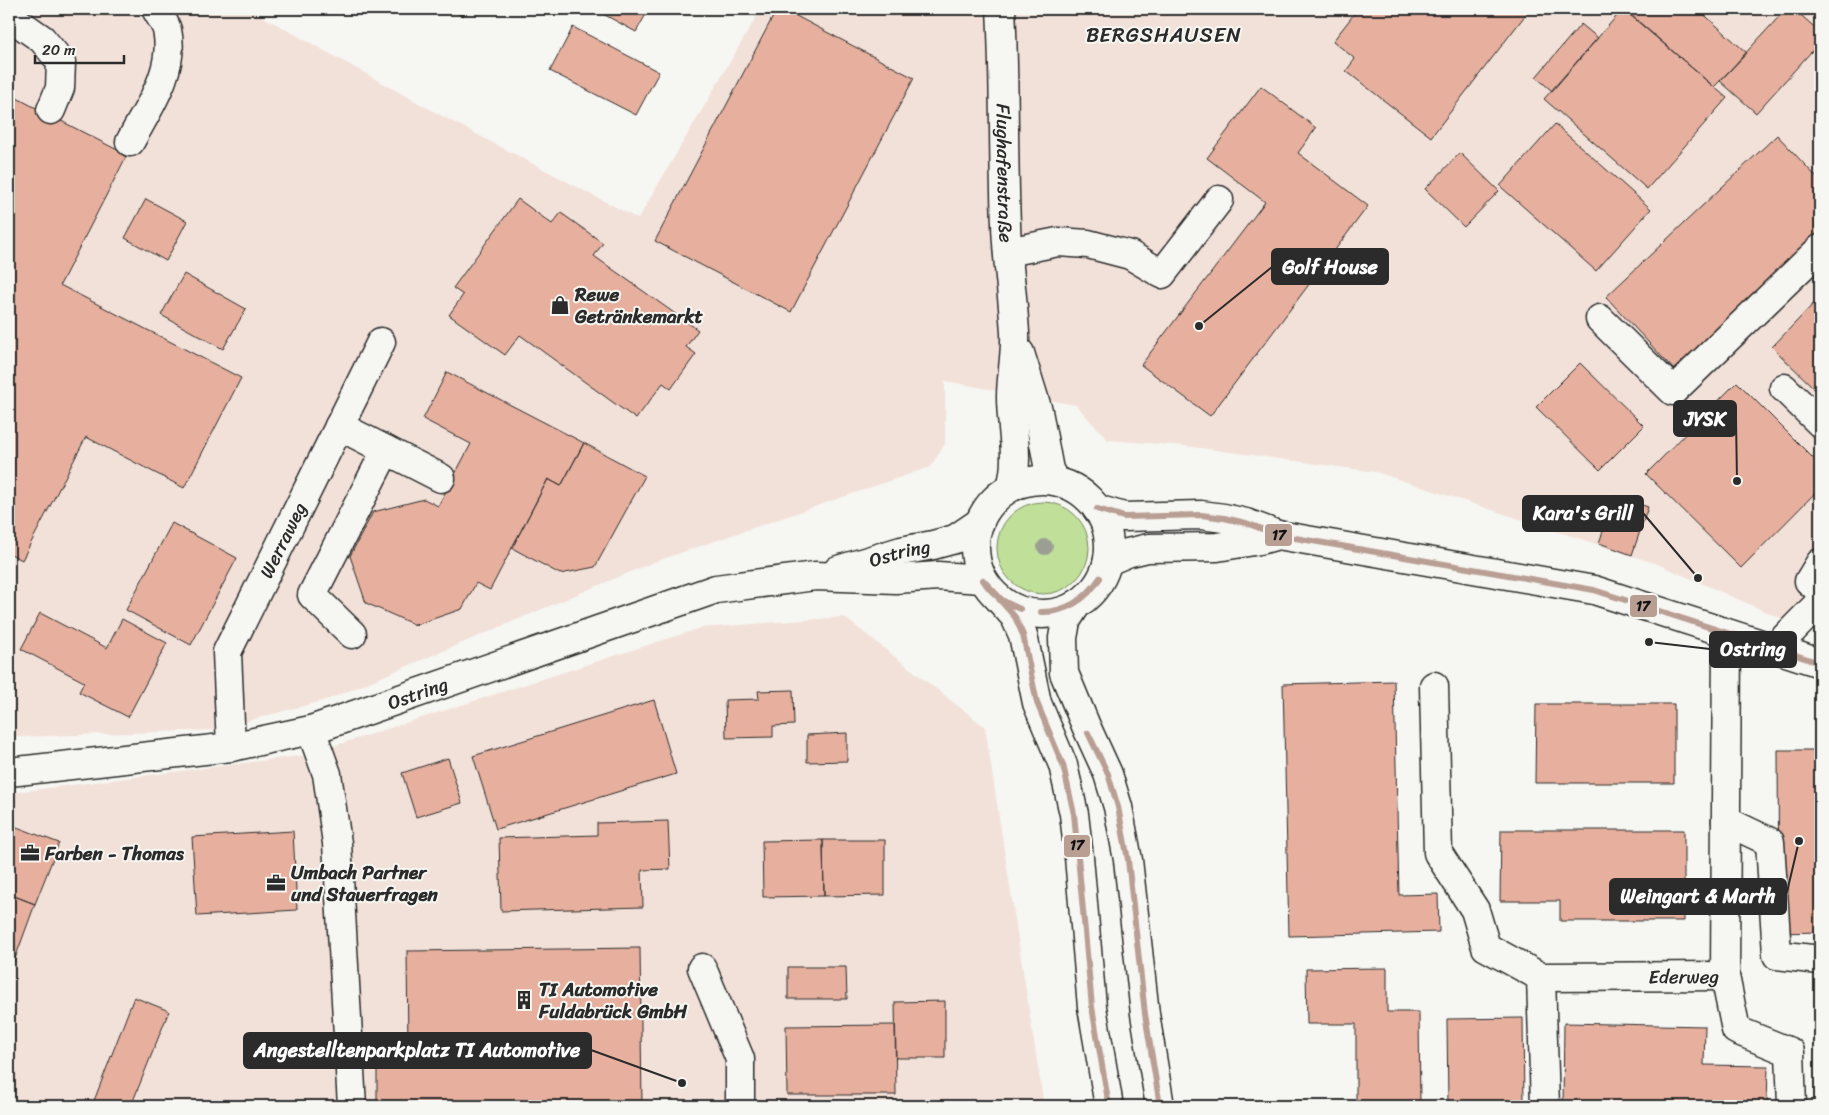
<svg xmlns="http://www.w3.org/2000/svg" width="1829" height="1115" font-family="Sriracha,sans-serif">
<rect width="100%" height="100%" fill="#f6f6f2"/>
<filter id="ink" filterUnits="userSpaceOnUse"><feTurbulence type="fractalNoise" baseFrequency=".02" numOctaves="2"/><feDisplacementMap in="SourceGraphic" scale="10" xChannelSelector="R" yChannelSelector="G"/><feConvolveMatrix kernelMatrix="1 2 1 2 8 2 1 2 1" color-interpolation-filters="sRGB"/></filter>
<g filter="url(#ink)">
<path fill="#f2e1d9" d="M9 9H249L442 116 638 219 761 9H1820V587L1787 621 1660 565 1376 472 1186 446 1108 440 1076 405 945 381V444L930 467 654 562 329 699 213 730 21 737 9 735Z
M844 617 985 727 1044 1106H9V793L306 755 701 628Z"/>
<path fill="#c0e099" stroke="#768662" d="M997 548a46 46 0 1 1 92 0a46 46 0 1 1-92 0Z"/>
<path fill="#e7b09e" stroke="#2b2b2b" d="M448 9H467L463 16Z
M594 9H649L636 32Z
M777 9H783L914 78 791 312 655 241Z
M1358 9H1530L1431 137 1346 71 1355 59 1333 41Z
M1623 9 1727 98 1647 189 1544 99Z
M1635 9H1698L1747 53 1714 87 1630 14Z
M1786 9H1794L1820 32V42L1756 113 1720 81Z
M1581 24 1598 38 1552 91 1536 77Z
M573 27 659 72 636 115 550 71Z
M1261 86 1316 128 1298 153 1368 206 1210 416 1141 365 1265 202 1207 158Z
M9 94 127 155 60 285 241 378 184 488 86 437 22 560 9 553Z
M1555 124 1651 209 1596 271 1500 186Z
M1777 135 1820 181V237L1677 373 1606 297Z
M1460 153 1499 191 1464 227 1425 189Z
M146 199 187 221 166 261 125 238Z
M518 199 552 224 561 213 603 243 594 256 698 330 686 347 696 354 671 389 663 383 636 419 520 335 505 355 449 315 463 295 453 288Z
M184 274 246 309 223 349 161 315Z
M1820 297V394L1772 347Z
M1580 363 1644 426 1600 470 1536 407Z
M447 372 584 443 561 486 548 479 490 590 476 583 462 609 415 625 366 603 350 556 373 512 424 499 438 506 471 444 423 419Z
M1737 382 1820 465V488L1741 568 1646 474Z
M584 443 645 476 595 567 560 574 512 548 548 479 561 486Z
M1615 496 1648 507 1632 555 1599 543Z
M172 523 237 558 191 645 126 610Z
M40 613 107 648 122 619 167 643 128 717 79 692 84 682 21 649Z
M1394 681 1399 895 1438 894 1439 932 1289 936 1283 684Z
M793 690 794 725 773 726V737L726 738 725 700 759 699 758 691Z
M654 700 676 774 496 829 473 756Z
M1536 704H1674V783H1535Z
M847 733V761L807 762V735Z
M1778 750H1820V932L1779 933Z
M448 758 462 803 416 817 402 773Z
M668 821 670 869 642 870 643 907 501 911 499 838 597 835V823Z
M9 824 59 843 35 904 9 894Z
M1501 830H1684V921H1560V901H1500Z
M293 831 297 910 197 916 192 837Z
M823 840H885V895L824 896Z
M823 840 824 896 763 897 762 841Z
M9 894 35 904 9 975Z
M640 948 642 1106H377V1049H408L407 951Z
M788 967H846L847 999H788Z
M1387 968V1012H1419L1420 1106H1356V1024H1307L1306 969Z
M134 997 169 1011 131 1106H92Z
M945 1001V1058H896L895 1002Z
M1523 1018 1524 1106H1448L1447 1019Z
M1564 1023 1705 1026 1704 1065 1768 1066 1767 1106H1563Z
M895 1025 896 1095H787L786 1026Z"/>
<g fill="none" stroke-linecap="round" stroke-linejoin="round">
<g stroke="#2b2b2b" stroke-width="31">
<g id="minor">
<path id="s1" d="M1001 9C1005 81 1003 152 1006 224 1007 261 1013 297 1015 333 1016 355 1011 376 1011 397 1011 428 1020 458 1011 487"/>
<path d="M9 16 42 39 61 62 60 88 51 110"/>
<path d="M130 142C148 108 176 70 167 30 165 23 159 15 156 9"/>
<path d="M1008 252 1058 242 1088 244 1130 255 1162 274 1219 200"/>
<path d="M1600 319 1673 391 1820 249"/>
<path d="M1020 353 1038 411 1049 470 1055 481"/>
<path d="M1784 388 1820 423"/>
<path d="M339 426 441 478"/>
<circle cx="1042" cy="547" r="67"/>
<path d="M1097 509 1124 517 1201 515 1224 518 1246 523 1278 535 1594 590 1820 663"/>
<path d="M1108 561 1127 553 1148 548 1217 547 1260 540 1278 535"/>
<path d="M1820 563 1809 581 1820 591"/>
<path id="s2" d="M838 570 901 551 933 545 955 539 980 522"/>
<path d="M999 599 1015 617 1023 635 1037 703 1063 765 1074 814 1079 857 1092 1007 1109 1106"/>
<path d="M1077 604 1066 621 1063 638 1064 673 1086 726 1108 774 1118 807 1128 860 1145 1014 1160 1106"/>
<path d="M352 634 312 595 386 450"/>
<path d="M1727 634 1725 976 1736 1030 1790 1052 1792 1106"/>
<path d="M1774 649 1820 602"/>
<path id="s3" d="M1434 686 1438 853 1475 910 1486 947 1541 977 1725 976"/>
<path d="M311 730 327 774 337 843 352 1106"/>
<path id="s4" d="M231 747 227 652 381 342"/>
<path id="s5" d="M9 772 231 747 311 730 716 589 815 576 896 579 938 576 982 579"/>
<path d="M1726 821 1770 842 1777 955 1820 960"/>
<path d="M702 968 740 1059V1106"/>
<path d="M1541 977 1545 1106"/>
</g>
</g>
<use href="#minor" stroke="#f6f6f2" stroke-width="28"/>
<g stroke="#f6f6f2" stroke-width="10">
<path id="bus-1" d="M1097 509 1124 517 1201 515 1224 518 1246 523 1278 535 1594 590 1820 663
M983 580 1003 601 1020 609
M983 580C992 595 1004 603 1020 609
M999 599 1015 617 1023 635 1037 703 1063 765 1074 814 1092 1007 1109 1106
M1041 612C1066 613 1087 599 1100 578
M1041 612C1067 612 1086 599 1100 578
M1088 733 1108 774 1118 807 1128 860 1145 1014 1160 1106"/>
</g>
<use href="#bus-1" stroke="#b99e94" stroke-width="6"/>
</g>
<circle fill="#9b9f93" cx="1045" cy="547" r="8"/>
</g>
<defs>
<g id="shop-bare" transform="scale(1.5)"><path d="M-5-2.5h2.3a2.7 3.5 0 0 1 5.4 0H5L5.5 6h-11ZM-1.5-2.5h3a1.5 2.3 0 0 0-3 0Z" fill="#2b2b2b" stroke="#f6f6f2" stroke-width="2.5" paint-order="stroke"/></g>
<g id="office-bare" transform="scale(1.5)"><path d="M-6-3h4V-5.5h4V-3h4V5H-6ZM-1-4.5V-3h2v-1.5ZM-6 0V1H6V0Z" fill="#2b2b2b" stroke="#f6f6f2" stroke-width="2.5" paint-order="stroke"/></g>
<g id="building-bare" transform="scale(1.5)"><path d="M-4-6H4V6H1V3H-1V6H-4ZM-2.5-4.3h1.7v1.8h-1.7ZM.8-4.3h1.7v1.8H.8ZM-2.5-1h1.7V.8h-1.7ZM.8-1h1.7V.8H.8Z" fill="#2b2b2b" stroke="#f6f6f2" stroke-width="2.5" paint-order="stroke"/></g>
</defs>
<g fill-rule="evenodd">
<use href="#shop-bare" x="560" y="305"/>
<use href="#office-bare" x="30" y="853"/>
<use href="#office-bare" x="276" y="883"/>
<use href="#building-bare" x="524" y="1000"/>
</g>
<g text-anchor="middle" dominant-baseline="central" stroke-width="4" stroke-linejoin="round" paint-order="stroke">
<g font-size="19" fill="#2b2b2b" stroke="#f6f6f2">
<text stroke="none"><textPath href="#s1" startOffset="164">Flughafenstraße</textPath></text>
<text stroke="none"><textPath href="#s4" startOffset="220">Werraweg</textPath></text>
<text stroke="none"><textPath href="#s2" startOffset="64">Ostring</textPath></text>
<text stroke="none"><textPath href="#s5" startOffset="418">Ostring</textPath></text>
<text stroke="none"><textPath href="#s3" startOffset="479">Ederweg</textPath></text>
</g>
<g font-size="19" font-weight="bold" fill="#2b2b2b" stroke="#f6f6f2" text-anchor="start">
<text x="575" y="294">Rewe<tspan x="575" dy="22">Getränkemarkt</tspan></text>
<text x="45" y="853">Farben - Thomas</text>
<text x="291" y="872">Umbach Partner<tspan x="291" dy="22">und Stauerfragen</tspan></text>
<text x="539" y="989">TI Automotive<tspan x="539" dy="22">Fuldabrück GmbH</tspan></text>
</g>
<g font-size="21" letter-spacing="1" fill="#2b2b2b" stroke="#f6f6f2">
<text x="1164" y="35">BERGSHAUSEN</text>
</g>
</g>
<path fill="none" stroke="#2b2b2b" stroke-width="2" d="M1199 326L1272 267M1737 481L1736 419M1698 578L1643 513M1649 642L1710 649M1799 841L1786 896M682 1083L591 1050"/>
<g fill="#2b2b2b" stroke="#f6f6f2" stroke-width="2">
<circle cx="1199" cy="326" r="5"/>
<circle cx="1737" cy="481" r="5"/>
<circle cx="1698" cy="578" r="5"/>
<circle cx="1649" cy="642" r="5"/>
<circle cx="1799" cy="841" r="5"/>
<circle cx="682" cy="1083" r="5"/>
</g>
<g fill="#2b2b2b" stroke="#2b2b2b" stroke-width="2">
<rect x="1272" y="249" width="116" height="35" rx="5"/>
<rect x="1674" y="401" width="62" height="35" rx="5"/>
<rect x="1523" y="496" width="120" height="35" rx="5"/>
<rect x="1710" y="632" width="86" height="35" rx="5"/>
<rect x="1610" y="879" width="176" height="35" rx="5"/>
<rect x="244" y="1033" width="347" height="35" rx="5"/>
</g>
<g font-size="20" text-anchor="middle" font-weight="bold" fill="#fff">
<text x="1330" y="274">Golf House</text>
<text x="1705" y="426">JYSK</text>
<text x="1583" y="520">Kara's Grill</text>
<text x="1753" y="656">Ostring</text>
<text x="1698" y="903">Weingart &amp; Marth</text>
<text x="417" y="1057">Angestelltenparkplatz TI Automotive</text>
</g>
<g stroke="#f6f6f2" stroke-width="2">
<rect x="1264" y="523" width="29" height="24" rx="5" fill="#b99e94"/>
<rect x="1629" y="594" width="29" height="24" rx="5" fill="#b99e94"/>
<rect x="1063" y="834" width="28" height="24" rx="5" fill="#b99e94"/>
</g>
<g font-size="14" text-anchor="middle" font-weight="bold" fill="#111">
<text x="1279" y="540">17</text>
<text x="1643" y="611">17</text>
<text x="1077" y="850">17</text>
</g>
<rect width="1829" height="1115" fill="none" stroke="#f6f6f2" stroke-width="30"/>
<rect x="15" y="15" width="1799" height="1085" fill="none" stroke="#2b2b2b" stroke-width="2" filter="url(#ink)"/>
<path d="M35 55v8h89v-8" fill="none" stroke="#2b2b2b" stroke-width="2.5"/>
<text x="42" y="55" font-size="15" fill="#2b2b2b" stroke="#f6f6f2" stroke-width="4" paint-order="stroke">20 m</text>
</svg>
